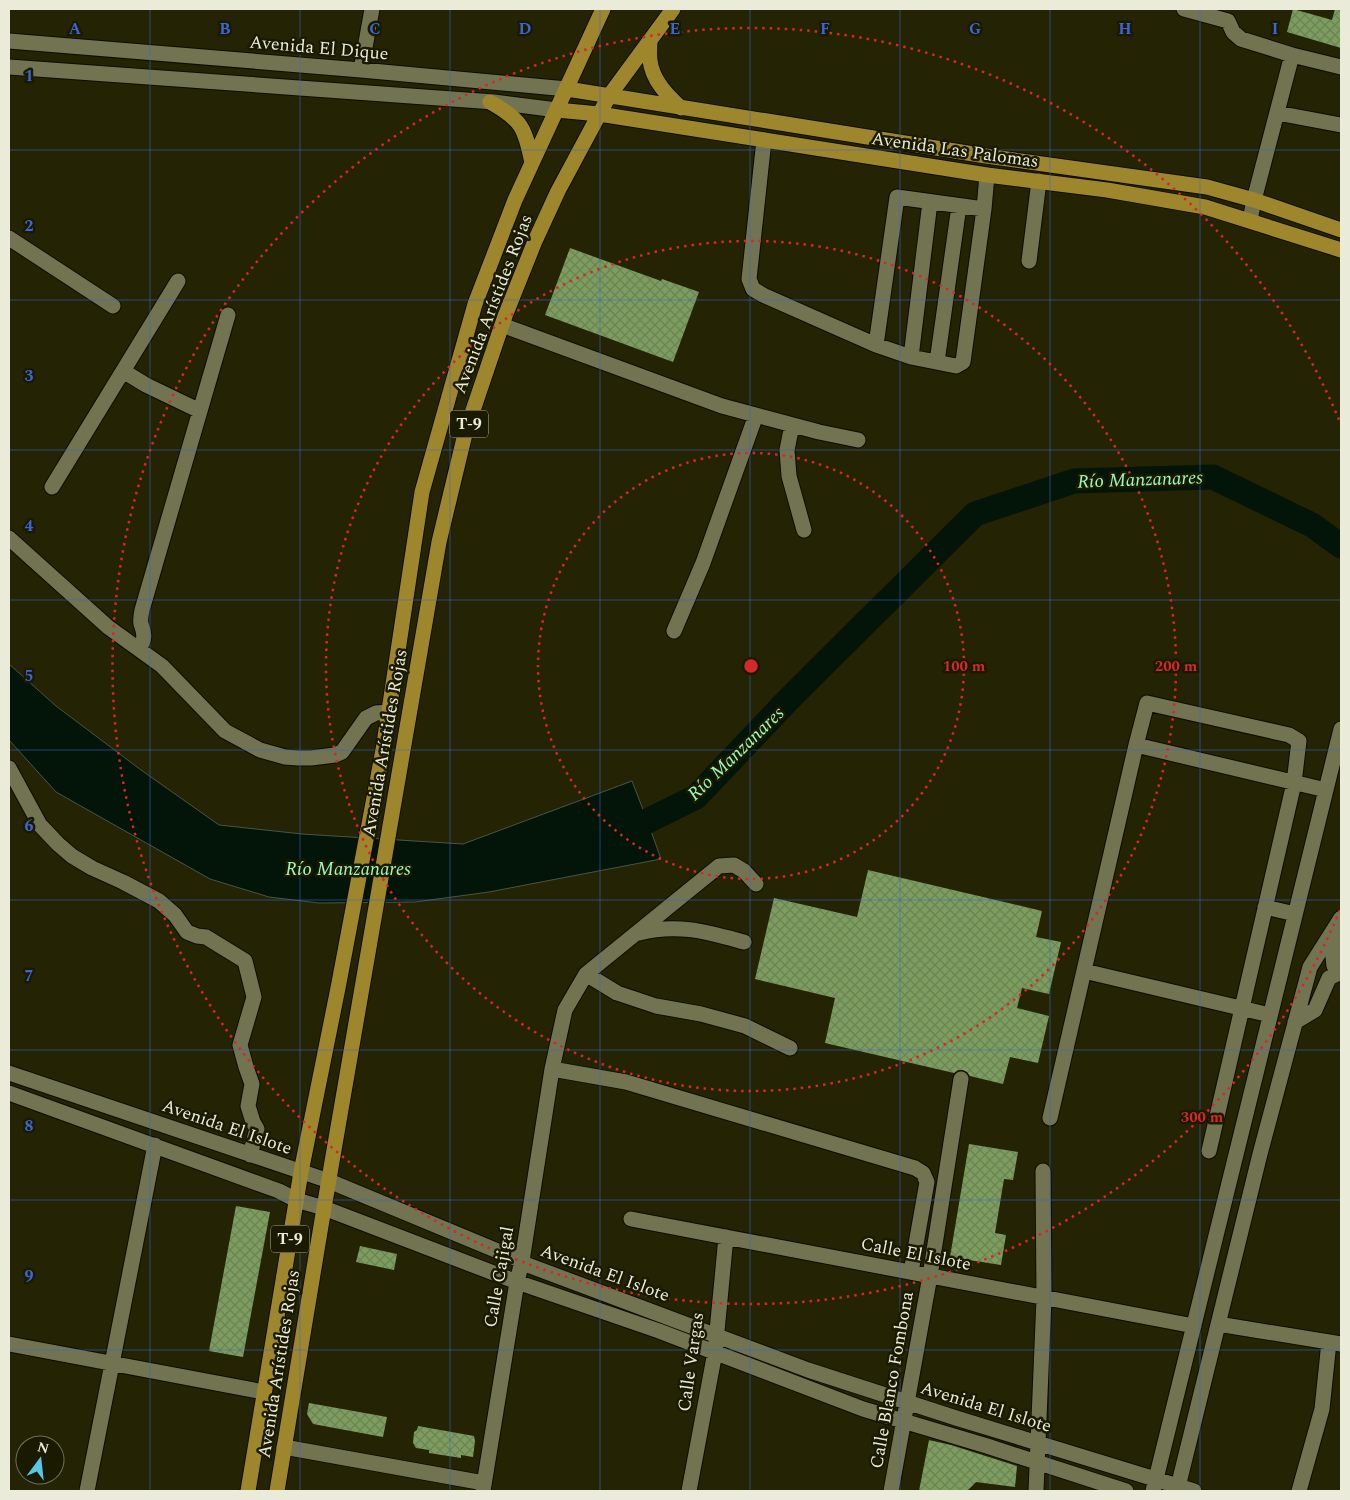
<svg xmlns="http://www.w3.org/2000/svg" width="1350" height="1500" font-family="Spectral,serif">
<defs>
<pattern id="building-cross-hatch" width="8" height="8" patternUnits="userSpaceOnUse" patternTransform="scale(1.25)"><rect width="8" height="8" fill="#7c9d5e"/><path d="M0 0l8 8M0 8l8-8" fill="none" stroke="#6c8355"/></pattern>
</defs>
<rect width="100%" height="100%" fill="#242404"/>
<path fill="#031508" stroke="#485546" d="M9 664 56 706 141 770 219 825 302 834 463 844 632 781 647 820 661 859 489 892 415 902 319 903 269 897 210 879 56 792 9 740Z"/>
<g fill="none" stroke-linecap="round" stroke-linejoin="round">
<path stroke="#031508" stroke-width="25" d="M617 836 696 797 790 698 975 514 1074 481 1213 477 1312 525 1341 546"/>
</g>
<path fill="url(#building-cross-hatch)" d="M1293 9 1332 20 1335 9H1341V48L1287 32Z
M570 248 661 281 662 279 699 292 673 362 545 315Z
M868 870 1042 911 1036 937 1061 942 1049 994 1022 988 1017 1008 1049 1016 1038 1063 1010 1057 1003 1084 970 1076 967 1072 963 1070H958L954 1073 825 1043 835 998 755 979 774 898 857 917Z
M969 1144 1018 1152 1013 1180 1004 1179 995 1233 1006 1235 1001 1265 950 1257Z
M236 1206 270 1212 243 1357 209 1351Z
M360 1246 397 1254 394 1270 356 1262Z
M309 1403 387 1417 383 1437 313 1424 307 1414Z
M418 1426 474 1436 475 1441 473 1457 461 1455V1458L429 1453V1450L416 1448 413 1443 414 1432 417 1430Z
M929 1440 951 1445 1017 1466 1015 1487 976 1482 967 1491H919Z"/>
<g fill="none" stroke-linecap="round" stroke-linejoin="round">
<g stroke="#0d0c00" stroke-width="17">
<path id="minor" d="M1184 9 1228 21 1233 32 1241 39 1292 55 1341 67
M9 41 361 70 567 89
M9 67 494 102 557 110
M361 70 372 9
M1277 113 1341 125
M764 140 749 279 753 289 763 295 876 345 911 357 956 366 963 362 984 209 987 175
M1250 220 1254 200 1292 55
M9 238 113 306
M1029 261 1039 181
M502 325 722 406 819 432 858 440
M876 345 897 197 984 209
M911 357 930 202
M937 362 959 206
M123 371 146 385 200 411
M792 425 787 450 789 476 804 530
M52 487 178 281
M9 538 108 627 162 666 225 731 260 750 285 757 298 758H311L335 755 342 752 366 718 376 713 388 712
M674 631 703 563 756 415
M139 649C145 639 145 635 141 624 140 620 141 615 142 610L228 315
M1136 745 1147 703 1289 735 1299 741 1294 783 1209 1151
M9 768 40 825 58 844 72 856 92 868 123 882 159 901 175 915 187 932 197 936 206 937 245 961 254 997 240 1045 246 1067 252 1084 248 1106 253 1122 257 1129 250 1155
M1265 907 1295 914
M1335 928 1338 942V949L1333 957 1334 966 1341 972
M639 933C678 923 707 932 744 942
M1084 971 1270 1015
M586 974 617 993 656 1006 701 1014 745 1026 790 1048
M1295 1022 1315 1010 1329 978 1341 972
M552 1069 626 1082 915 1168 923 1173 927 1182 911 1272
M9 1073 329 1181 522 1261 525 1264 808 1370 956 1418 1194 1491
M9 1093 279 1191 296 1200 324 1208 517 1282 659 1331 863 1409 987 1446 1126 1491
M1050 1118 1136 745 1326 790
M631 1219 1194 1326
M1218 1324 1341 1344
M9 1344 264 1392
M284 1447 484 1483
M87 1491 155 1145
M483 1491 517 1282 522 1261 552 1069 565 1010 586 974 719 866 734 865 744 871 756 884
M689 1491 715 1352 726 1237
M891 1491 930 1276 961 1079
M1036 1491 1044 1298 1043 1171
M1153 1491 1341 729
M1177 1491 1260 1154 1310 967 1341 918
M1299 1491 1322 1409 1329 1342"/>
</g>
<g stroke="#0d0c00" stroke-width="17">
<path id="major" d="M650 40C650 46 649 54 650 60 652 80 667 95 681 108
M567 89 986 156 1207 187 1254 200 1341 230
M490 102C522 120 525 128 532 163
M557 110 599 114 987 175 1107 190 1205 207 1341 250
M248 1491 301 1172 338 988 383 750 422 492 475 304 515 200 603 9
M277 1491 324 1208 439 542 465 434 505 316 535 241 558 191 609 96 673 9"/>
</g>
<use href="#minor" stroke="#727351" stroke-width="15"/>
<use href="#major" stroke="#9e862c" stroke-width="15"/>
</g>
<path fill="none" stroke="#3c66d8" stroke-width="1" stroke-opacity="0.55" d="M150 9V1491M300 9V1491M450 9V1491M600 9V1491M750 9V1491M900 9V1491M1050 9V1491M1200 9V1491M9 150H1341M9 300H1341M9 450H1341M9 600H1341M9 750H1341M9 900H1341M9 1050H1341M9 1200H1341M9 1350H1341"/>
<g fill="none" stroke="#d62828" stroke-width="2.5" stroke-dasharray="2.5 5">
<circle cx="751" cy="666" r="213"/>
<circle cx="751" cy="666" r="425"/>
<path d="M1340 910A638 638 0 1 1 1340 422"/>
</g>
<g text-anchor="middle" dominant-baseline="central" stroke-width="5" stroke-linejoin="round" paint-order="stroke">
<g fill="#1a1a00" stroke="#acac97" stroke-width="1">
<rect x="450" y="410.5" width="38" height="27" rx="4"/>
<rect x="271" y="1225.5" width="38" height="27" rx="4"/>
</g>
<g font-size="16" font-weight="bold" fill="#eaebd8">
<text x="469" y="424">T-9</text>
<text x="290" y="1239">T-9</text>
</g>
<g font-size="18" fill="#eaebd8" stroke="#1a1a00">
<text transform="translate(319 48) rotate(5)">Avenida El Dique</text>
<text transform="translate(955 150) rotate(8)">Avenida Las Palomas</text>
<text transform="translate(493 304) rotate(-69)">Avenida Arístides Rojas</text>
<text transform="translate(385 743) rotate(-80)">Avenida Arístides Rojas</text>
<text transform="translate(227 1127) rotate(19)">Avenida El Islote</text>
<text transform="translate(916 1254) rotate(11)">Calle El Islote</text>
<text transform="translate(605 1273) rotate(20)">Avenida El Islote</text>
<text transform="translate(499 1277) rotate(-80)">Calle Cajigal</text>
<text transform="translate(691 1362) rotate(-82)">Calle Vargas</text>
<text transform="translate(279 1364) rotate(-81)">Avenida Arístides Rojas</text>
<text transform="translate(892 1380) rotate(-80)">Calle Blanco Fombona</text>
<text transform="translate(986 1407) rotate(17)">Avenida El Islote</text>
</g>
<g font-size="19" font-style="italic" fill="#9efaba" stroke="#1a1a00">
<text transform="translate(1140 480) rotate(-2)">Río Manzanares</text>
<text transform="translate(736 754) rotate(-44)">Río Manzanares</text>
<text x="348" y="869">Río Manzanares</text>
</g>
</g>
<g font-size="16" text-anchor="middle" font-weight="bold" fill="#3c66d8" stroke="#1a1a00" stroke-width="5" stroke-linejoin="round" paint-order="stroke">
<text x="75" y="34">A</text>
<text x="225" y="34">B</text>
<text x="375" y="34">C</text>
<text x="525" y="34">D</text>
<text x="675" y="34">E</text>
<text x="825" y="34">F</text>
<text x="975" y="34">G</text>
<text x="1125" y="34">H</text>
<text x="1275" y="34">I</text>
<text x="29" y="81">1</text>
<text x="29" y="231">2</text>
<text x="29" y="381">3</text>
<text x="29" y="531">4</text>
<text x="29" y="681">5</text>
<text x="29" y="831">6</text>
<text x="29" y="981">7</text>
<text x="29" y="1131">8</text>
<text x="29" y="1281">9</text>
</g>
<circle cx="751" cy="666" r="8" fill="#d62828" stroke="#1a1a00" stroke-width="2.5"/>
<g font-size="15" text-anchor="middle" font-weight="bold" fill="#d62828" stroke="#1a1a00" stroke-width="5" stroke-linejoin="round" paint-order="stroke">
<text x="964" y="671">100 m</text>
<text x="1176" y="671">200 m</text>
<text x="1202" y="1122">300 m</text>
</g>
<rect width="1350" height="1500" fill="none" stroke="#eaebd8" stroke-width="20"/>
<g transform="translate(40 1460) rotate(15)"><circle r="24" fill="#1a1a00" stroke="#6d6e56"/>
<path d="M0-4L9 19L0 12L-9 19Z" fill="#5ac8e5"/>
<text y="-8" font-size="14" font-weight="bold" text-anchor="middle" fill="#eaebd8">N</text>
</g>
</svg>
